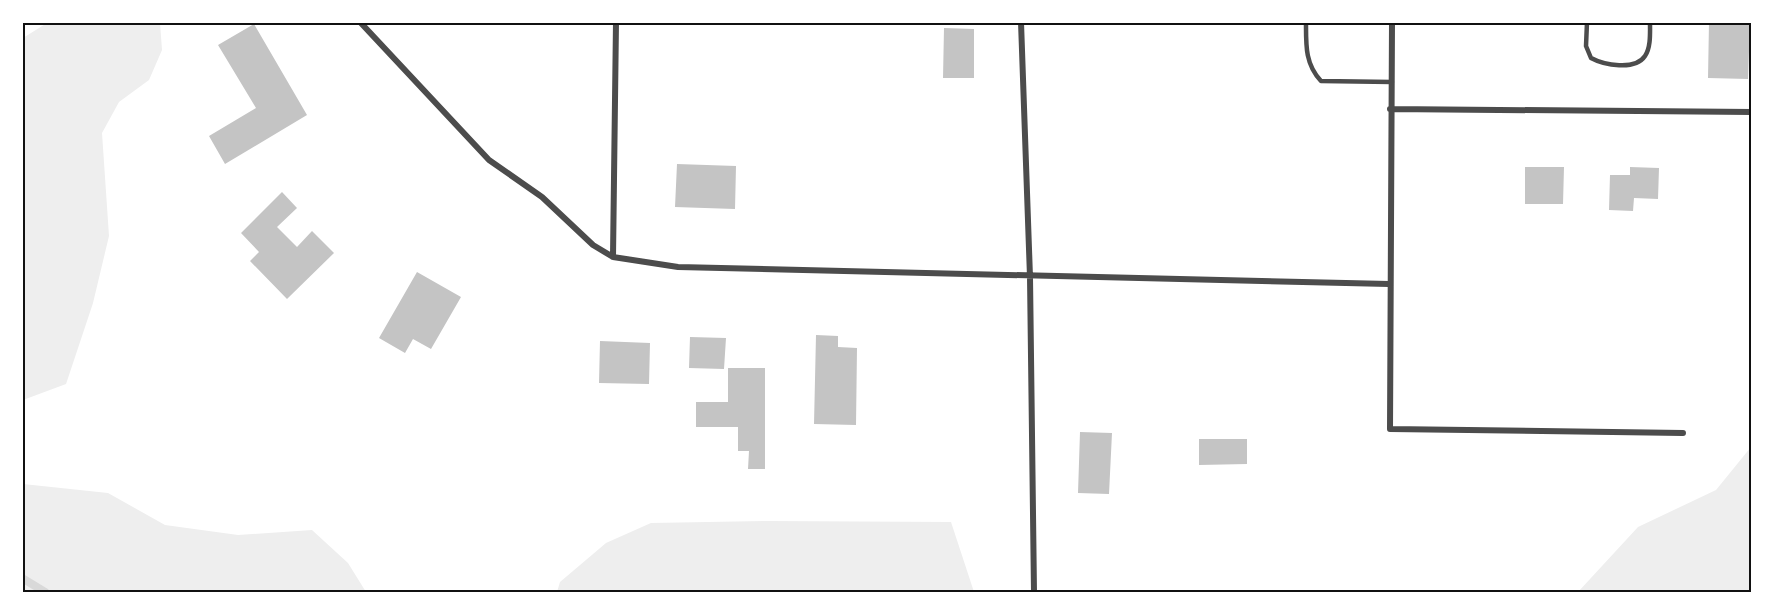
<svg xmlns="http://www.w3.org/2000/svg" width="1774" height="615" font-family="Mulish,sans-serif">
<rect width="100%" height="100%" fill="#fff"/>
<path fill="#eee" d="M47 23H160L162 50 149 80 119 102 102 133 109 236 93 303 66 384 23 400V38Z
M1751 447V592H1578L1638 527 1716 490Z
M23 484 108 493 165 525 238 535 312 530 348 563 366 592H23Z
M767 521 951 522 974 592H557L560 582 606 543 651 523Z"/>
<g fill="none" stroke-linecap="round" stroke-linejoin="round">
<path stroke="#d9d9d9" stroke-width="8" d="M22 578 45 592"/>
</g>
<path fill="#c4c4c4" d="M1709 22H1750L1748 79 1708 78Z
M254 24 307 115 225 164 209 136 256 108 218 45Z
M944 28 974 29V78H943Z
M677 164 736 166 735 209 675 207Z
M1525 167H1564L1563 204H1525Z
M1630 167 1659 168 1658 199 1634 198 1633 211 1609 210 1610 175H1630Z
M282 192 297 208 277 227 297 247 312 231 334 253 287 299 250 261 259 252 241 233Z
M417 272 461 297 431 349 413 339 405 353 379 338Z
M816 335 838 336V347L857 348 856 425 814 424Z
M690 337 726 338 724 369 689 368Z
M600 341 650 343 649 384 599 383Z
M728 368H765V469H748L749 451H738V427H696V402H728Z
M1080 432 1112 433 1109 494 1078 493Z
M1199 439H1247V464L1199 465Z"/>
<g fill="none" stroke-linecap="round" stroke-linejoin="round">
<path stroke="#4c4c4c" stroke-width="4.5" d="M1306 22C1306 45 1305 64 1321 81L1392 82
M1587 22 1586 46 1591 58C1604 65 1635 71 1645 56 1651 47 1650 33 1650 22"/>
<path stroke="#4c4c4c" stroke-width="6" d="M360 22 489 160 542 197 593 245 613 257 678 267 1389 284
M1021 22 1030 277 1034 592
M1392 22 1390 429 1683 433
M1390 109 1752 112
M613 257 616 22"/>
</g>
<rect width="1774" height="615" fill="none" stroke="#ffffff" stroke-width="48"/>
<rect x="24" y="24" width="1726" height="567" fill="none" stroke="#111" stroke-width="2"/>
</svg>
